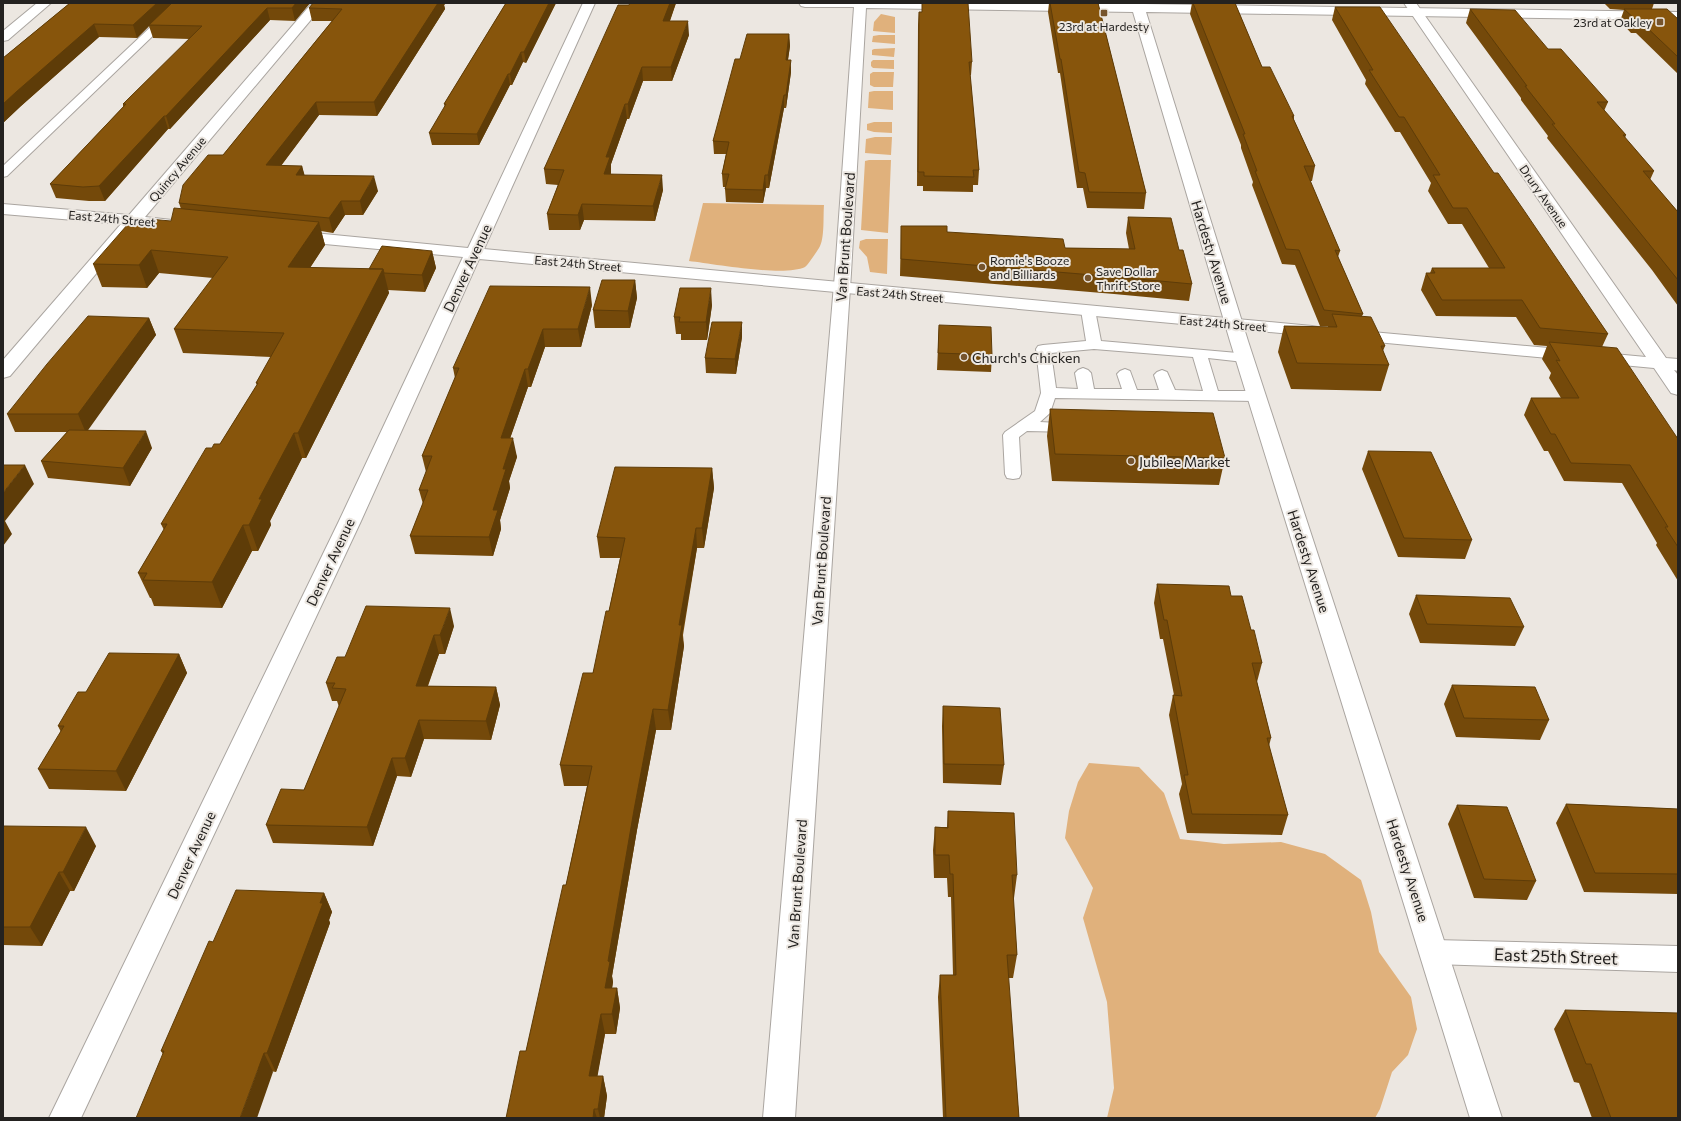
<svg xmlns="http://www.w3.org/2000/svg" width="1681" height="1121" font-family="Commissioner,sans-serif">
<rect width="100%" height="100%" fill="#ece7e1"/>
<path fill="#e0b17c" d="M881 14 895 17V33L873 31 874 22Z
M879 35H895V44L872 42 873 36Z
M895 48 894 57 872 55V50L874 49Z
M873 60H894V69L873 68 871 66V62Z
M873 72H894L893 87H874L870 85V74Z
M874 91H893V110L868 108 869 92Z
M874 122H892V133L874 132 867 130V124Z
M875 137H892L891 155 865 153 866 139Z
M869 160H891L888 233 861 230 865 161Z
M703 203 824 205C823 216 825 239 819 248 817 251 808 265 805 267 785 277 714 264 689 261Z
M866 239H888L887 274 870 272 867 257 859 248 860 241Z
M1089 763 1139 767 1164 793 1180 839 1224 844 1281 842 1325 854 1361 880 1371 912 1379 952 1411 997 1417 1029 1408 1055 1392 1072 1380 1109 1375 1118H1107L1114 1088 1107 1002 1083 918 1093 888 1065 838 1069 811 1078 782Z"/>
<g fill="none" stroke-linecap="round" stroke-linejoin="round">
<g stroke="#aaa5a0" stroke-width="2">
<path id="lane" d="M176 3H187L7 176 3 177V166Z
M1088 306 1093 307 1095 310 1101 341 1249 354 1252 357 1249 360 1244 362 1208 358 1218 391H1256L1262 393 1264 396 1262 399 1256 401 1055 398 1050 413 1040 422 1077 424 1079 427 1077 430 1071 432 1027 431 1019 437 1021 474 1019 478 1013 479 1007 478 1005 474 1003 435 1005 432 1035 411 1041 393 1036 349 1038 346 1043 345 1086 341 1081 310 1083 307ZM1094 349 1193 357 1203 391 1175 390 1167 372 1162 370 1157 372 1154 375 1159 390H1137L1130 371 1125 369 1120 371 1117 374 1122 389H1094L1091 373 1088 370 1083 368 1078 370 1075 373 1078 389 1056 388 1051 353Z"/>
</g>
<g stroke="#aaa5a0" stroke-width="2">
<path id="street" d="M37 3H51L8 40 3 41V31Z
M312 3H325L145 217 181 221 183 224 181 227 175 229 137 225 10 376 3 378V360L121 224 3 214V204L129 215Z
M583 3H595L484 249 1312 326 1318 327 1321 331 1318 335 1312 336 479 259 361 521 81 1118H49L339 521 463 257 293 241 287 239 285 236 287 233 293 231 468 248Z
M1404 3H1416L1666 358 1678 359V371L1674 370 1678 375V395L1671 393 1654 368 1344 339 1341 335 1344 331 1350 330 1646 357Z
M1434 940 1678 946V972L1434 964 1424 961 1420 952 1424 943Z"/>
</g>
<g stroke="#aaa5a0" stroke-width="2">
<path id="secondary" d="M799 3H1143L1144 4 1678 12V20L1146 12 1248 341 1502 1118H1470L1230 341 1133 12 866 8 851 273 795 1118H763L835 273 854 7H805L801 6Z"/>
</g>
<use href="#lane" fill="#fff" fill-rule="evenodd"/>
<use href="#street" fill="#fff" fill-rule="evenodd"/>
<use href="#secondary" fill="#fff" fill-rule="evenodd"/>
</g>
<path fill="#74490a" d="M70 3H310L295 21 270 20 170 129H168L105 201H89L56 198 50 184 123 107V104L190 39 153 38 149 26 137 38 99 37 21 106 3 123V58Z
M313 3H446L444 5 445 9 377 116 319 115 281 166H302L304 175 378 191 363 215H345L333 233 321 231 325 245 310 268 369 269 432 251 436 268 425 292 388 290 389 293 306 458H302L270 521 271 525 258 551H252L222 608 154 606 151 598H150L138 573 164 530 161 524 212 448 220 444 257 385 256 383 271 357 183 353 174 329 213 278 159 273 147 288 102 287 93 264 171 221 181 209 179 203 223 155 332 21H312L309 8Z
M506 3H556L526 63 523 62 512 85H510L479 145H432L429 133 445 107 444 104Z
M676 3 670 21 689 35 672 81H643L629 119H627L611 164V174L663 190 655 221 584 220 580 230H549L547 214 558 185 546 184 544 169 629 5Z
M922 3 972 62 971 75H970L979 170 978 185H973V192L923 191V186H917L918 25 919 12H922Z
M1049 3H1098L1146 193 1144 209 1087 208 1083 188H1077L1060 73H1058L1048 12Z
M1186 3H1235L1262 67 1294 116V120L1315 166 1312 181H1310L1340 251 1338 257 1363 314 1362 316 1385 346 1383 351 1389 365 1381 391 1291 389 1278 352 1284 326 1328 327V326H1320L1295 265 1282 264 1252 185 1253 182 1241 148V145L1190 14 1192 3Z
M1604 3H1654L1652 9 1678 19V74L1636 33H1631L1620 21 1624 10 1610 9Z
M1335 7 1494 173 1608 334 1602 347 1678 439V581L1656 545 1657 543 1622 483 1564 481 1548 451H1544L1524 415 1531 398H1561L1549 378 1551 373 1542 359 1547 346 1534 345 1516 317 1436 316 1421 290 1426 273H1430L1432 268H1489L1462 224H1448L1428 191 1431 183 1400 132H1395L1365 84 1366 80 1332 20Z
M1470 9 1548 49 1608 102 1604 111 1626 135 1625 138 1654 171 1650 180 1678 212V306L1652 270 1547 138 1548 136 1521 100V98L1466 23Z
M789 34 790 46 788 60 791 72 786 108H784L769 188H766L763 203 726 202 725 189 726 187H723L722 174 726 154H714L713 141 740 59Z
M1128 217 1179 250 1192 284 1189 301 1114 294 900 276 901 226 1065 248 1129 249 1126 233Z
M635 280 637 298 630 328H595L593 310Z
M592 305 581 347H545L531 387H528L510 438 517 457 509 481 510 488 500 520 501 529 493 556 415 554 410 536 423 504 419 490 426 472 422 456 455 378 453 368Z
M712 305 707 340H681V334H676L674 317Z
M149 318 156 335 87 430 152 448 130 486 48 478 41 461 67 432H15L7 414Z
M939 325 992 355 991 372 937 370Z
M742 337 736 374 706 373 705 358Z
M1050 409 1225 458 1219 485 1052 481 1047 436Z
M1368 451 1472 540 1465 559 1398 557 1362 469Z
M712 468 714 488 704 548H697L683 635 684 646 671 730H656L637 830 612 976 613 982 612 988H617L620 1008 616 1034H605L597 1076H603L607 1096 604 1118H506L526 1051 566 885 587 786H564L560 765 593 673 609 611 620 558H600L597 537Z
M1157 584 1231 596 1251 630 1262 663 1257 682 1271 738 1269 746 1288 815 1282 835 1187 833 1179 794 1182 784 1169 715 1173 695H1174L1163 639H1160L1154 603Z
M1416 595 1524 627 1515 646 1420 643 1409 614Z
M454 626 445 654H439L428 686 496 687 500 705 491 740 424 739 411 777 397 776 373 846 273 843 266 825 304 790 339 707 337 701H332L326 683 345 657Z
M179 654 187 673 126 791 49 789 38 769 61 732 58 726Z
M1452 685 1549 720 1540 740 1456 737 1444 704Z
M943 706 1004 765 1001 785 943 783 942 726Z
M1566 804 1678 809V894L1584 892 1556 823Z
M1457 805 1536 881 1527 900 1474 898 1448 824Z
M948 811 1017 875 1014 898H1013L1017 955 1013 978H1008L1019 1118H943L938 997 940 975H953L951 897H948L947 878H934L933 850 935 827H947Z
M3 828 96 846 74 891H70L42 946 3 945Z
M324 893 332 912 329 920 330 923 276 1072 163 1054 161 1051 213 942Z
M1565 1010 1678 1118H1592L1579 1083 1574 1082 1554 1029Z"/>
<path fill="#5e3c08" d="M157 3H174L149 25V26L137 38 133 25Z
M296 3H310L295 21 292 8Z
M438 3H446L444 5 445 9 377 116 374 102Z
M549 3H556L526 63 524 52Z
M670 3H676L665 34 663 21Z
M267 8 270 20 170 129 166 116Z
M688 21 689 35 672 81 671 67Z
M94 24 99 37 21 106 3 123V104L16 92Z
M789 34 790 46 786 72V60Z
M521 52 523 62 512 85 510 74Z
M791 60V72L786 108V95Z
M642 67 643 81 629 119 628 104Z
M508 74 510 85 479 145 477 134Z
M784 95V108L769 188 768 175Z
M316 102 319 115 270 180 266 165Z
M625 104 627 119 611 164V172L605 189 604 174 606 157Z
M164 116 168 129 105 201 99 186Z
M302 166 306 180 296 175Z
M662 175 663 190 655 221 653 206Z
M765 175 766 188 763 203V190Z
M374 176 378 191 363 215 360 201Z
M341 201 345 215 333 233 329 218Z
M582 204 584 220 580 230 578 215Z
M319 222 325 245 295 290 288 267Z
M151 250 159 273 147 288 139 265Z
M432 251 436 268 425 292 422 275Z
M383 269 389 293 306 458 298 433Z
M635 280 637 298 630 328 628 311Z
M590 287 592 305 581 347 578 329Z
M711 288 712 305 707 340 706 322Z
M149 318 156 335 86 433 78 414Z
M742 322V337L736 374 735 359Z
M543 329 545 347 531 387 528 369Z
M525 369 528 387 504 456 501 438Z
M146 431 152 448 130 486 123 468Z
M294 433 302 458 270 521 271 525 258 551 249 525 259 499Z
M513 438 517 457 509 481 510 488 500 520 501 529 493 556 489 537 493 510 503 469Z
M25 465 34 484 5 521 12 534 3 546V493Z
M712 468 714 488 704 548 702 528Z
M243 525 252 551 222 608 212 582Z
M696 528 697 548 682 635 684 646 671 730 668 710 679 625Z
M450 608 454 626 445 654 440 635Z
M434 635 439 654 421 704 416 686Z
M179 654 187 673 126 791 116 771Z
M496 687 500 705 491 740 486 721Z
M653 709 656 730 637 830 612 976 613 982 609 1008 605 988 608 961 634 810Z
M419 720 424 739 411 777 405 758Z
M392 758 397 776 373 846 367 827Z
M86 827 96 846 74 891 63 872Z
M59 872 70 891 42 946 30 927Z
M324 893 332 912 329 920 330 923 276 1072 267 1053Z
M617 988 620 1008 616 1034 612 1014Z
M601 1014 605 1034 594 1096 589 1076Z
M264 1053 273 1072 257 1118H240Z
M603 1076 607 1096 604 1118H600L598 1109Z
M594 1109 597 1118H593Z"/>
<path fill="#87550c" stroke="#5e3c08" d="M70 3H157L133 25 94 24 16 92 3 104V58Z
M172 3H296L292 8H267L166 116H164L99 186 83 187 50 184 126 104H123L202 26 149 25Z
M313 3H438L374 102H316L266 165 302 166 296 175 374 176 360 201H341L329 218 179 203 183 185 208 155H223L342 9 309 8Z
M506 3H549L524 52H521L510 74H508L477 134 429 133 446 104H444Z
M630 3H670L663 21H688L671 67H642L628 104H625L606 157H610L604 174 662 175 653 206 582 204 578 215 547 214 564 170 544 169 618 5H629Z
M922 3H968L972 62H969L979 170H973L974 177 924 176V172H918L919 12H922Z
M1050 3H1098L1146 193 1089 192 1085 173 1079 172 1061 59H1060Z
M1193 3H1235L1262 67H1270L1294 116H1292L1315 166H1304L1340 251 1335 250 1363 314 1324 310 1299 250 1286 249 1255 171H1257L1243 134H1245Z
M1335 7H1380L1494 173H1498L1523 209 1608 334 1540 328 1522 300H1442L1426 273H1435L1432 268H1505L1467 208H1453L1433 175H1440L1404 117H1399L1369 70H1373Z
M1470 9 1515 10 1548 49H1561L1608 102H1597L1626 135H1623L1654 171H1643L1678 212V280L1658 255 1552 124H1555L1525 86H1527Z
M1624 9H1667L1678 19V57L1640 21 1636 20Z
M747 34H789L786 60H791L786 95H784L768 175H765L763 190 725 189 729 174H722L729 142 713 141 735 59H740Z
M174 208 319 222 288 267 383 269 298 433H294L259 499H262L249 525H243L212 582 143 580 147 573H138L167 524H161L206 448H212L214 444H220L258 383H256L284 333 174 329 228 257 151 250 139 265 93 264 128 224 137 221H149V219L171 221Z
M1128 217 1171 218 1179 250H1183L1192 284 1117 277 901 259V226H947V232L1063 239 1065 248 1135 249Z
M382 246 432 251 422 275 384 273 383 269H369Z
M602 280H635L628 311 593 310Z
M490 286 590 287 578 329H543L528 369H525L501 438H513L503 469H506L493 510H498L489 537 410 536 428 490H419L432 456H422L459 368H453Z
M680 288H711L706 322H679L680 317H674Z
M1332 314 1371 317 1385 346H1381L1389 365 1297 363 1284 326 1337 327Z
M88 316 149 318 78 414H7L47 364Z
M712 322H742L735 359 705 358Z
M939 325 991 327 992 355 938 353Z
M1549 342 1617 348 1678 439V547L1665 527H1668L1630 465 1571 463 1555 434H1551L1531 398H1579L1556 360 1560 361Z
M1050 409 1213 413 1225 458 1055 454Z
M69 430 146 431 123 468 41 461Z
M1368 451 1431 452 1472 540 1404 538Z
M3 465H25L3 493Z
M615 467 712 468 702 528H696L679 625H682L668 710 653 709 634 810 608 961 610 962 605 988H617L612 1014H601L589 1076H603L598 1109H594L593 1118H506L520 1051H526L563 885H566L592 766 560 765 583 673H593L606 611H609L625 538 597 537Z
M1157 584 1229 586 1231 596H1242L1251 630H1254L1262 663H1252L1271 738H1267L1288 815 1192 814 1184 775H1188L1173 695 1182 696 1167 620H1164Z
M1416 595 1510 598 1524 627 1427 624Z
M366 606 450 608 440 635H434L416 686 496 687 486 721 419 720 405 758H392L367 827 266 825 281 789 304 790 346 689 332 688 335 683H326L337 657H345Z
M109 653 179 654 116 771 38 769 64 726H58L78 692H86Z
M1452 685 1535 687 1549 720 1464 718Z
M943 706 1000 708 1004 765 944 764Z
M1566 804 1678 809V874L1595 873Z
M1457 805 1507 807 1536 881 1484 879Z
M948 811 1014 813 1017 875H1012L1017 955H1007L1019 1118H946L940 975H956L953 874H950L949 855H935V827L948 828Z
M4 826 86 827 63 872H59L30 927H3V828Z
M236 890 324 893 320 903H323L267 1053H264L240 1118H136L164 1051H161L209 941 213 942Z
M1565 1010 1678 1013V1118H1611L1591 1064H1586Z"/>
<g fill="#76542c" stroke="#ece7e1" stroke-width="1.5">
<rect x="1100" y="9" width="8" height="8" rx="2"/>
<rect x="1656" y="18" width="8" height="8" rx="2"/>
<circle cx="982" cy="267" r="4"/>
<circle cx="1088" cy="278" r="4"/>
<circle cx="964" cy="357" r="4"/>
<circle cx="1131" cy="461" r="4"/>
</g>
<g text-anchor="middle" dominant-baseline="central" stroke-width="4" stroke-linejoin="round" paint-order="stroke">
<g font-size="12" fill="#242220" stroke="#ece7e1" text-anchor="start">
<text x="1652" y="22" text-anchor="end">23rd at Oakley</text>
<text x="1104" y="26" text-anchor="middle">23rd at Hardesty</text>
<text x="990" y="260">Romie's Booze<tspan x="990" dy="14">and Billiards</tspan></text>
<text x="1096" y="271">Save Dollar<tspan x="1096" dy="14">Thrift Store</tspan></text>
</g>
<g font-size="12" fill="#242220" stroke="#ece7e1">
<text transform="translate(177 169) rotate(-50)">Quincy Avenue</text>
<text transform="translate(1544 196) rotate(55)">Drury Avenue</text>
<text transform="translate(112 218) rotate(5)">East 24th Street</text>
<text transform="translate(578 263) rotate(5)">East 24th Street</text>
<text transform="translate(900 294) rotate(5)">East 24th Street</text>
<text transform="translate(1223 323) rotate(5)">East 24th Street</text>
</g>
<g font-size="14" fill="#242220" stroke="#ece7e1">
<text transform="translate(845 237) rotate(-86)">Van Brunt Boulevard</text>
<text transform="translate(1212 252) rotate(73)">Hardesty Avenue</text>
<text transform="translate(467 268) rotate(-65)">Denver Avenue</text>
<text transform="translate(821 561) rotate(-86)">Van Brunt Boulevard</text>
<text transform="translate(1309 561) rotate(72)">Hardesty Avenue</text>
<text transform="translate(330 562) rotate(-65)">Denver Avenue</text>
<text transform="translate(191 855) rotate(-65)">Denver Avenue</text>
<text transform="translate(1408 870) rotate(72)">Hardesty Avenue</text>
<text transform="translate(797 884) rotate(-86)">Van Brunt Boulevard</text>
</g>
<g font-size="14" fill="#242220" stroke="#ece7e1" text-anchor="start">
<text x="972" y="357">Church's Chicken</text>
<text x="1139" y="461">Jubilee Market</text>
</g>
<g font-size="17" fill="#242220" stroke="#ece7e1">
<text transform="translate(1556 956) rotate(2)">East 25th Street</text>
</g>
</g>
<rect width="1681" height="1121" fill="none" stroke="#242220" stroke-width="8"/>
</svg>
